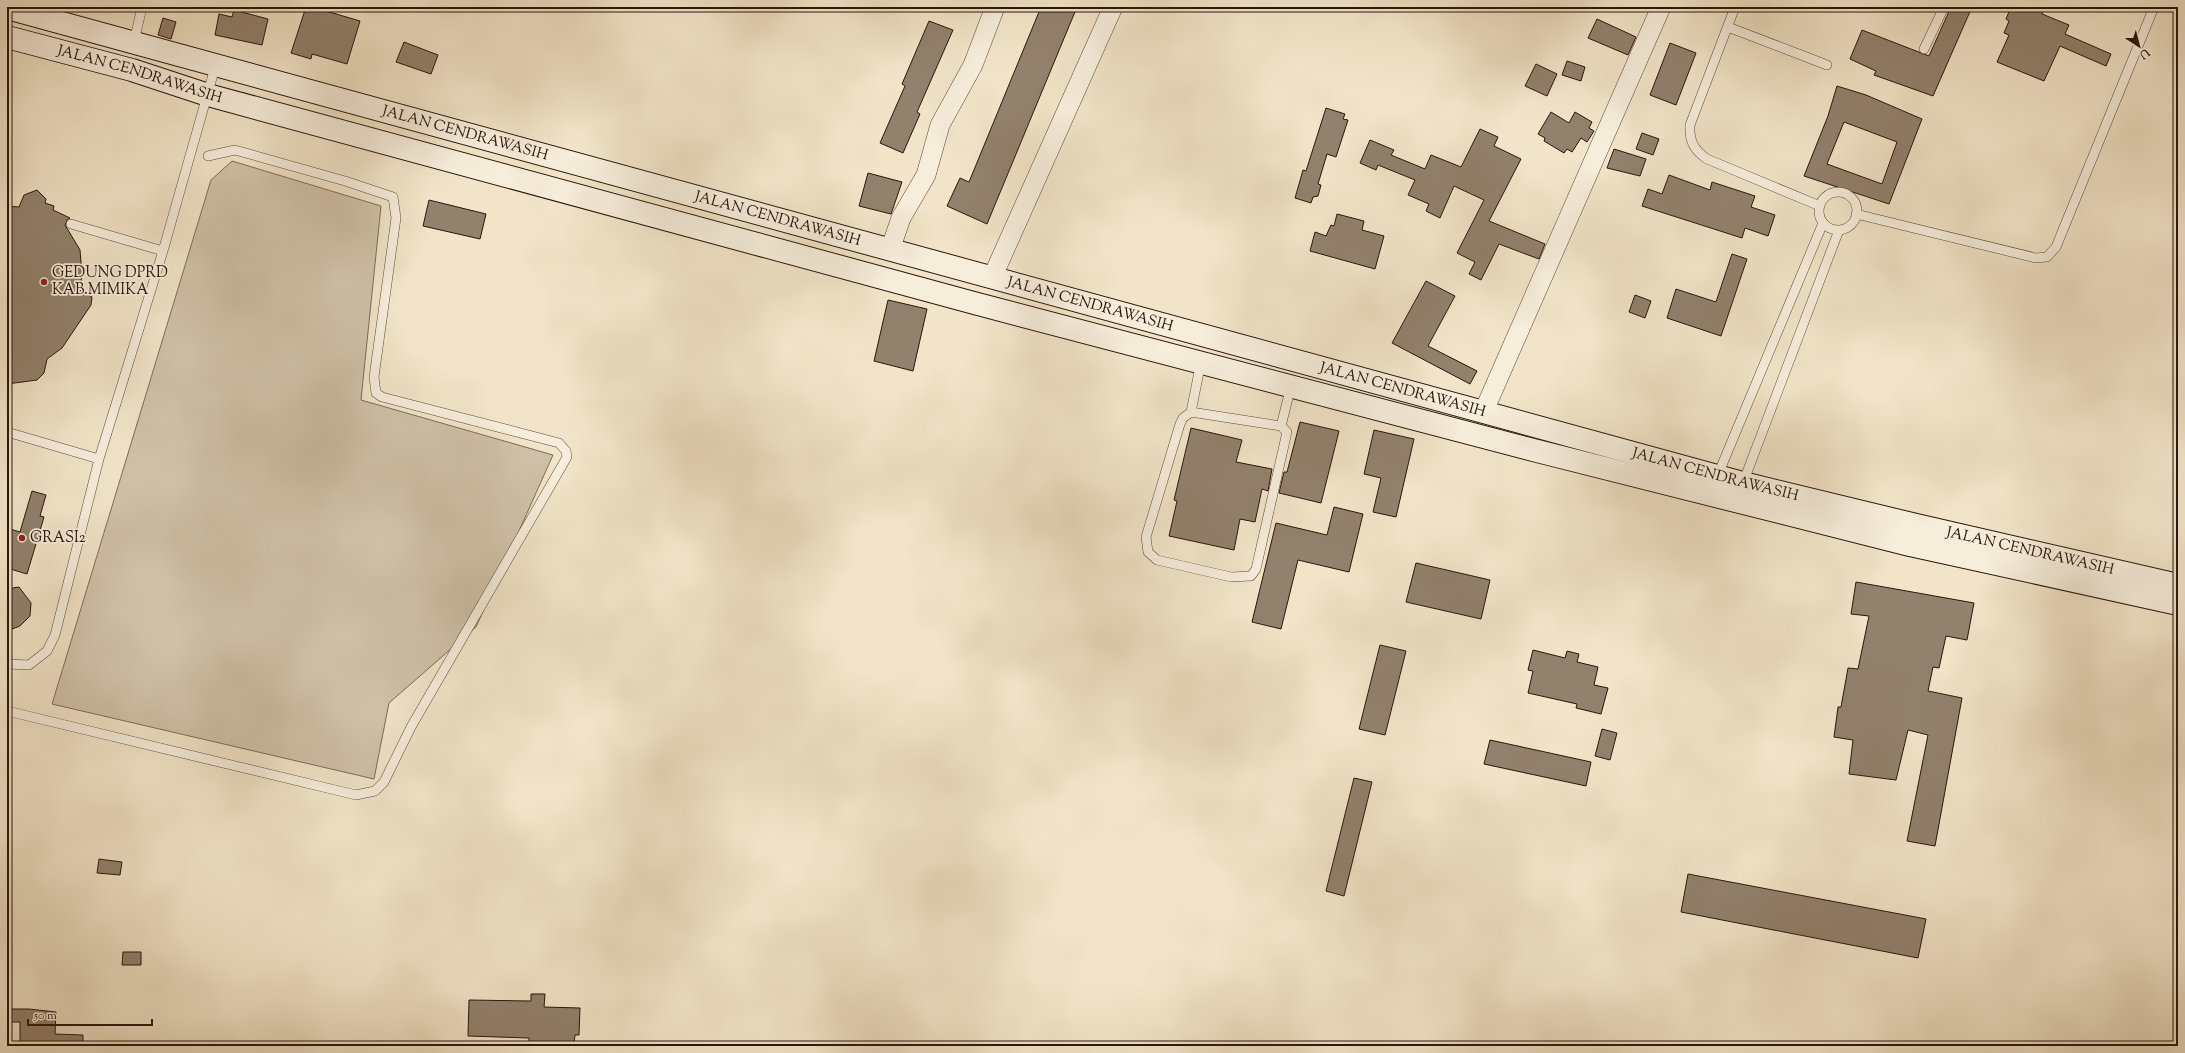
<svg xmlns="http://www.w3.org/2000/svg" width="2185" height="1053" font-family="'Sorts Mill Goudy',serif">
<rect width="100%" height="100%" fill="#f1e4c8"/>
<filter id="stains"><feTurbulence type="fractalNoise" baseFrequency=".005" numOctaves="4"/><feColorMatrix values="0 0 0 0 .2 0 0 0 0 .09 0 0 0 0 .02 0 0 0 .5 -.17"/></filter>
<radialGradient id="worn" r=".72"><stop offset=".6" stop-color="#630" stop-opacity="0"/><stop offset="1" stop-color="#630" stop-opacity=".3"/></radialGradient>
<path fill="#cfc1a8" stroke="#7d6b5a" d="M232 161 381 206 361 400 553 455 476 627 389 703 374 779 52 704 211 180Z"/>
<path fill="#92816d" stroke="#2b150b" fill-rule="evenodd" d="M306 7H328L326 11 360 21 347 64 312 54 311 59 291 53Z
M1041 7H1077L987 224 947 206 960 178 969 182Z
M1951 7H1972L1933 96 1874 75 1876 71 1850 59 1862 30 1929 56Z
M2011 7H2044L2042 14 2069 25 2065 34 2111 54 2106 66 2060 46 2044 81 1997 62 2009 35 2004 33 2009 21 2006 19Z
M234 10 268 19 262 45 215 35 219 14 232 17Z
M163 18 176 22 171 39 158 35Z
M1597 19 1636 37 1628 55 1588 38Z
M929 21 953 30 917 112 920 114 903 153 880 143 905 86 902 84Z
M404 42 438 55 431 74 396 62Z
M1670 43 1696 53 1676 105 1650 95Z
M1567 61 1585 67 1581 81 1562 75Z
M1536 64 1557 74 1547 96 1525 86Z
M1837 86 1866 95 1922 119 1889 204 1804 176 1828 116ZM1844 122 1897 142 1882 184 1827 164Z
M1326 108 1345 114 1343 119 1348 120 1336 157 1327 154 1318 184 1321 185 1318 196 1313 197 1311 203 1295 198 1303 170 1306 171Z
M1551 112 1569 123 1575 112 1592 122 1589 128 1594 131 1587 142 1581 138 1572 152 1567 149 1564 153 1544 141 1545 138 1538 134Z
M1480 129 1498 137 1494 146 1521 159 1489 221 1545 244 1539 259 1499 244 1481 280 1469 274 1475 262 1457 253 1484 200 1454 186 1440 218 1426 211 1429 204 1408 195 1415 180 1378 165 1376 170 1360 163 1370 140 1394 150 1391 155 1425 169 1431 155 1461 167Z
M1642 133 1659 139 1653 155 1636 149Z
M1614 149 1646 159 1640 176 1607 168Z
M868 173 902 182 891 214 859 206Z
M1669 175 1710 190 1712 182 1755 196 1751 207 1775 215 1768 236 1745 228 1742 238 1642 206 1648 189 1662 194Z
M37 190 46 199 45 203 54 206 53 210 70 218 67 220 65 225 80 250 82 275 80 290 92 297 91 305 62 348 47 359 44 373 37 380 7 384V206L19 207 24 195Z
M429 200 486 214 480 239 423 226Z
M1337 214 1364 221 1362 230 1384 236 1375 269 1310 251 1315 232 1326 236 1331 225 1334 226Z
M1732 254 1747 259 1721 336 1667 318 1676 289 1716 302Z
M1426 281 1455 296 1428 346 1477 371 1470 384 1392 343Z
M1635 295 1651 301 1645 318 1629 312Z
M888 300 927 309 913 371 874 361Z
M1300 422 1339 431 1321 503 1279 493 1284 472H1287Z
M1191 428 1242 440 1236 462 1272 469 1268 491 1262 489 1255 522 1240 519 1234 550 1169 536 1177 501 1174 500Z
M1374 430 1414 439 1396 517 1373 512 1381 478 1364 474Z
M32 491 46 495 40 516 44 517 27 574 7 568 12 546 7 544V528L20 532Z
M1334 507 1363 514 1349 572 1298 560 1281 629 1252 622 1276 523 1327 535Z
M1416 563 1490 580 1481 619 1406 602Z
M1856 582 1974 603 1967 640 1946 636 1939 668 1933 667 1928 691 1962 698 1935 846 1907 841 1928 735 1908 730 1896 780 1849 774 1853 740 1834 737 1838 707H1841L1848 668 1858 669 1869 616 1851 614Z
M19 587 31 603 30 616 20 626 7 631V589Z
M1380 645 1406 651 1385 735 1359 729Z
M1533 650 1565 658 1567 651 1579 654 1577 662 1598 667 1594 685 1608 688 1601 714 1576 708 1577 704 1528 693 1533 671 1528 670Z
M1602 729 1617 733 1610 760 1595 756Z
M1490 740 1591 762 1586 786 1484 764Z
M1354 778 1372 782 1344 896 1326 891Z
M99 859 122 862 120 875 97 873Z
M1688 874 1926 919 1918 958 1681 912Z
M123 952H141V965H122Z
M531 994H545L544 1007 580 1008 579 1035H575L574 1044 529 1046V1038L468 1036 469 1000 531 1001Z
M7 1009H29L56 1012 55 1034 83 1035V1046H20V1022H7Z"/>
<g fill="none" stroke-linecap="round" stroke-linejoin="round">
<g stroke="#5c493a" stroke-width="10">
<path id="service" d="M1735 7 1690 125C1689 141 1694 150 1707 159L1820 206
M1728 27 1827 65
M134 42 142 7
M1924 49 1944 7
M1819 211a19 19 0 1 1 38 0a19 19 0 1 1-38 0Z
M1856 214 2036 258 2047 257 2056 247 2154 7
M71 224 163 251
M1191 412 1281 426 1287 432 1256 569 1251 576 1231 577 1157 560 1148 552 1146 537 1180 424 1183 418Z
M1191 412 1201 362
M1281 426 1291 386
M7 432 99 459
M1717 477 1823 223
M1743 483 1839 230
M7 664 29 665 47 651 55 635 99 459 163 251 216 64
M7 711 356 795 375 791 384 782 411 727 567 457 566 451 559 443 382 397 376 393 374 377 396 218 393 197 345 181 235 150 208 156"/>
</g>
<g stroke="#5c493a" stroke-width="20">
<path id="minor" d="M890 250 901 218 926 175 940 125 973 65 995 7
M992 278 1113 7
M1483 413 1661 7"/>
</g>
<g stroke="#2b150b" stroke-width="24">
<g id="secondary">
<path id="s1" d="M7 8 1743 483 1916 525 2178 585"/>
<path id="s2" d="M7 37 132 70 208 95 974 303 1541 452 1910 545 2178 604"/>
</g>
</g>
<use href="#service" stroke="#f6eddb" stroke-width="9"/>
<use href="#minor" stroke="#f6eddb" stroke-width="19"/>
<use href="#secondary" stroke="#f6eddb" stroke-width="22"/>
</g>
<g fill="#8f2418" stroke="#f6eddb" stroke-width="1.5">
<circle cx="44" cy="282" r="4"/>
<circle cx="22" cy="538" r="4"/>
</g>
<g text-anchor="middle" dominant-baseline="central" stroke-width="3.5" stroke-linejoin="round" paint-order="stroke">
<g font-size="15" fill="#2b150b" stroke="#f6eddb">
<text stroke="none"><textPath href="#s2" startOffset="138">JALAN CENDRAWASIH</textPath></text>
<text stroke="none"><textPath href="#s1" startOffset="475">JALAN CENDRAWASIH</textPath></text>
<text stroke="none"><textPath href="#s1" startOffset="799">JALAN CENDRAWASIH</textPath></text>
<text stroke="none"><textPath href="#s1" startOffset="1123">JALAN CENDRAWASIH</textPath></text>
<text stroke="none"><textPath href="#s1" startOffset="1447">JALAN CENDRAWASIH</textPath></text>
<text stroke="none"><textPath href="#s1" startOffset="1771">JALAN CENDRAWASIH</textPath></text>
<text stroke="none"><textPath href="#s1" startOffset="2095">JALAN CENDRAWASIH</textPath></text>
</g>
<g font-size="15" fill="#2b150b" stroke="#f6eddb" text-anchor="start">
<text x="52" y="273">GEDUNG DPRD<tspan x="52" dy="17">KAB.MIMIKA</tspan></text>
<text x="30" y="538">GRASI2</text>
</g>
</g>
<rect width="2185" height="1053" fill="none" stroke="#f1e4c8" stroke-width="24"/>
<rect x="8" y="8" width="2169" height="1037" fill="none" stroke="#2b150b" stroke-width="2"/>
<rect x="12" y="12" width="2161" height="1029" fill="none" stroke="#2b150b"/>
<g transform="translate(2139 46) rotate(144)" stroke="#f6eddb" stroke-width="3" paint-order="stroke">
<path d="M0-3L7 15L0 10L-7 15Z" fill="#2b150b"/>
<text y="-6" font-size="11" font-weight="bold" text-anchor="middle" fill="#2b150b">U</text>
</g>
<path d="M28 1019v6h124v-6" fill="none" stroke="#2b150b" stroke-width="2"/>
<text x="34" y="1019" font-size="12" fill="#2b150b" stroke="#f6eddb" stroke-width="3" paint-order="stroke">50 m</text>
<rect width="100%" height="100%" filter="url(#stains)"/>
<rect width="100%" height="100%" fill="url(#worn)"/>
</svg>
